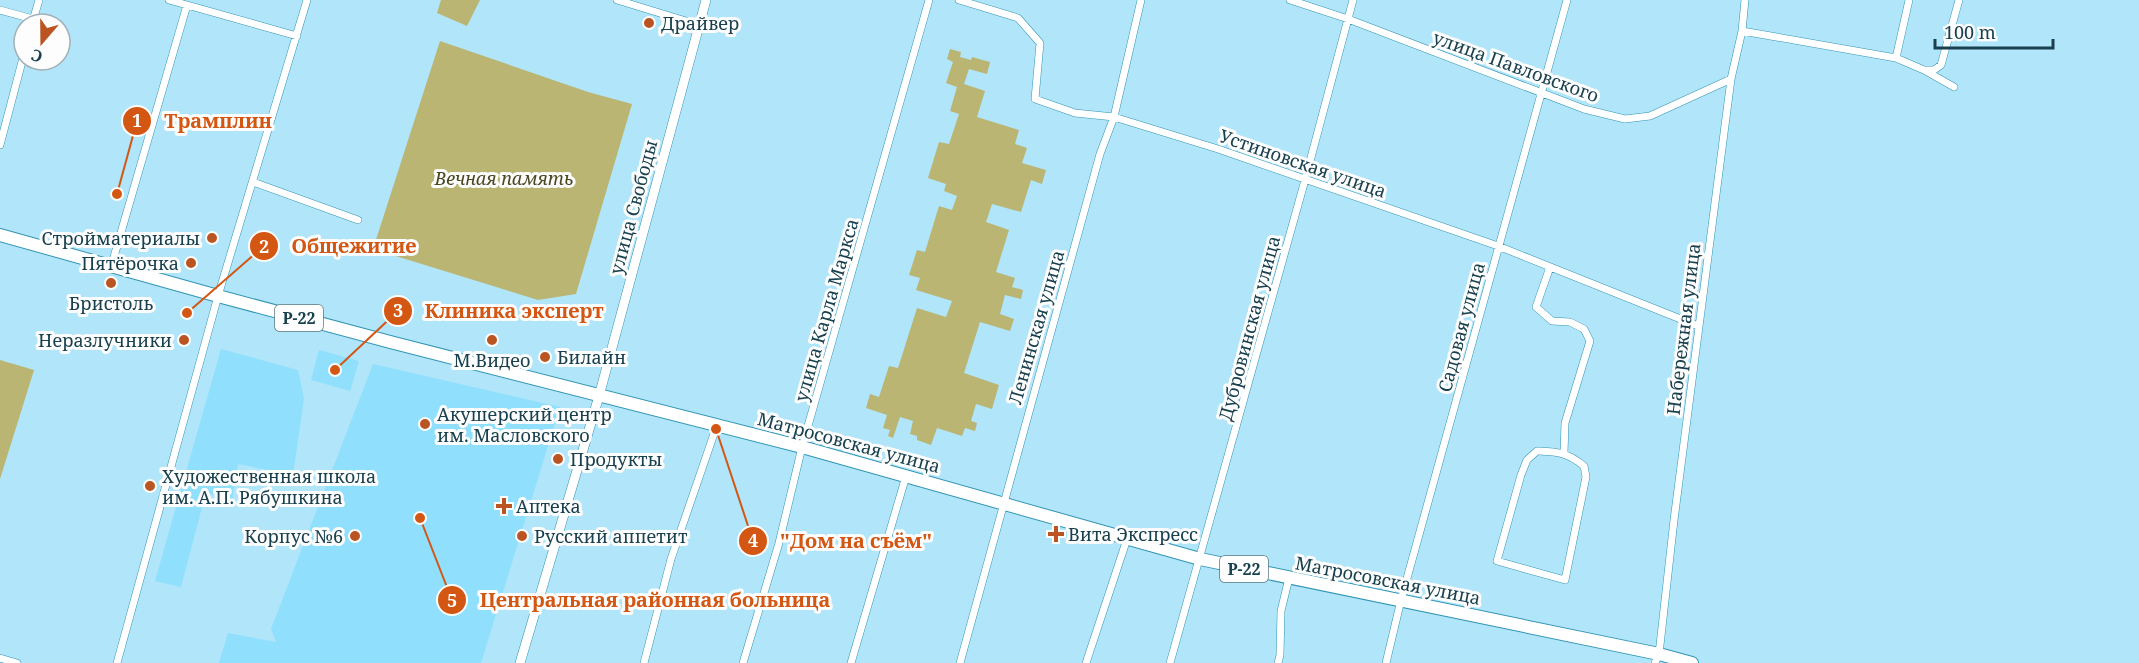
<svg xmlns="http://www.w3.org/2000/svg" width="2139" height="663" font-family="'Noto Serif',serif">
<rect width="100%" height="100%" fill="#b1e5fa"/>
<path fill="#8fdffd" d="M221 349 298 370 304 398 293 475 238 464 232 501 206 492 181 587 155 581Z
M319 350 359 361 350 391 311 380Z
M373 364 560 407 481 663H219L228 633 276 642 271 629Z"/>
<path fill="#bab573" d="M441 0H480L467 26 437 13Z
M440 41 588 92 632 104 576 294 538 300 373 249Z
M950 49 961 52 960 57 971 60 972 57 990 62 987 74 969 69 964 84 985 91 977 117 1019 130 1015 144 1027 148 1022 163 1046 170 1042 184 1031 180 1021 212 992 204 986 222 1009 230 996 272 1015 278 1012 287 1023 290 1021 299 1005 295 1000 314 1014 319 1010 331 980 322 964 373 999 385 992 409 976 404 971 421 977 423 975 431 965 428 962 436 937 428 931 445 917 440V436L910 434 913 421 900 417 893 438 888 436 890 430 883 428 887 415 866 408 870 394 879 397 889 366 898 368 917 308 946 317 952 301 916 290 920 278 909 275 917 250 925 252 939 206 952 210 957 196 944 191 946 184 928 178 939 142 949 144 959 114 950 111 957 87 946 83 953 62 947 59Z
M0 360 34 370 0 479Z"/>
<g fill="none" stroke-linecap="round" stroke-linejoin="round">
<g stroke="#3295b5" stroke-width="8">
<path id="street" d="M169 0 297 36
M617 0 699 25
M959 0 1018 18 1040 43 1035 99 1075 113 1114 117 1218 149 1498 246 1698 326
M1290 0 1348 19 1584 109 1625 119 1650 116 1731 79
M0 10 33 19
M32 24 39 0
M1742 31 1896 58 1924 70 1954 87
M1896 58 1909 0
M1924 70H1934L1941 65 1959 0
M0 145 24 54
M253 182 358 220
M111 267 187 5
M1550 267 1536 307 1552 321 1570 322 1584 329 1590 341 1565 423 1564 453
M1537 451C1558 452 1567 452 1584 466L1586 477 1565 580 1497 561 1521 475 1527 460Z
M0 658 17 663
M117 663 218 296 307 0
M644 663 671 559 717 425
M743 663 779 543 802 447 929 0
M851 663 906 476
M960 663 1100 154 1114 117 1141 0
M1086 663 1127 539
M1170 663 1305 180 1353 0
M1278 663 1280 655 1281 611 1289 578
M1386 663 1401 600 1567 0
M1655 663 1659 654 1674 520 1731 79 1742 31 1745 0"/>
</g>
<g stroke="#3295b5" stroke-width="10">
<path id="secondary" d="M520 663 599 396 706 0"/>
</g>
<g stroke="#3295b5" stroke-width="14">
<path id="highway" d="M0 235 218 296 394 343 802 447 1200 559 1659 654 1692 663"/>
</g>
<use href="#street" stroke="#fff" stroke-width="7"/>
<use href="#secondary" stroke="#fff" stroke-width="9"/>
<use href="#highway" stroke="#fff" stroke-width="12"/>
</g>
<g fill="#ba5523" stroke="#fdfdfd" stroke-width="2">
<circle cx="649" cy="23" r="6"/>
<circle cx="212" cy="238" r="6"/>
<circle cx="191" cy="263" r="6"/>
<circle cx="111" cy="283" r="6"/>
<circle cx="184" cy="340" r="6"/>
<circle cx="492" cy="340" r="6"/>
<circle cx="545" cy="357" r="6"/>
<circle cx="425" cy="424" r="6"/>
<circle cx="558" cy="459" r="6"/>
<circle cx="150" cy="486" r="6"/>
<path d="M501 497h6v6h6v6h-6v6h-6v-6h-6v-6h6z"/>
<path d="M1053 525h6v6h6v6h-6v6h-6v-6h-6v-6h6z"/>
<circle cx="355" cy="536" r="6"/>
<circle cx="522" cy="536" r="6"/>
</g>
<g text-anchor="middle" dominant-baseline="central" stroke-width="6" stroke-linejoin="round" paint-order="stroke">
<g fill="#fdfdfd" stroke="#5d7982" stroke-width="1.5">
<rect x="275" y="305" width="48" height="26" rx="4.5"/>
<rect x="1220" y="556" width="48" height="26" rx="4.5"/>
</g>
<g font-size="16" font-weight="bold" fill="#18404e">
<text x="299" y="318">Р-22</text>
<text x="1244" y="569">Р-22</text>
</g>
<g font-size="18" fill="#18404e" stroke="#fdfdfd" text-anchor="start">
<text x="661" y="23">Драйвер</text>
<text x="200" y="238" text-anchor="end">Стройматериалы</text>
<text x="179" y="263" text-anchor="end">Пятёрочка</text>
<text x="111" y="303" text-anchor="middle">Бристоль</text>
<text x="172" y="340" text-anchor="end">Неразлучники</text>
<text x="557" y="357">Билайн</text>
<text x="492" y="360" text-anchor="middle">М.Видео</text>
<text x="437" y="414">Акушерский центр<tspan x="437" dy="21">им. Масловского</tspan></text>
<text x="570" y="459">Продукты</text>
<text x="162" y="476">Художественная школа<tspan x="162" dy="21">им. А.П. Рябушкина</tspan></text>
<text x="516" y="506">Аптека</text>
<text x="1068" y="534">Вита Экспресс</text>
<text x="343" y="536" text-anchor="end">Корпус №6</text>
<text x="534" y="536">Русский аппетит</text>
</g>
<g font-size="18" fill="#18404e" stroke="#fdfdfd">
<text transform="translate(1516 66) rotate(20)">улица Павловского</text>
<text transform="translate(1303 163) rotate(19)">Устиновская улица</text>
<text transform="translate(633 207) rotate(-75)">улица Свободы</text>
<text transform="translate(826 310) rotate(-74)">улица Карла Маркса</text>
<text transform="translate(1036 327) rotate(-74)">Ленинская улица</text>
<text transform="translate(1461 327) rotate(-75)">Садовая улица</text>
<text transform="translate(1249 328) rotate(-75)">Дубровинская улица</text>
<text transform="translate(1683 329) rotate(-83)">Набережная улица</text>
<text transform="translate(849 442) rotate(15)">Матросовская улица</text>
<text transform="translate(1388 580) rotate(11)">Матросовская улица</text>
</g>
<g font-size="18" font-style="italic" fill="#4b4721" stroke="#fdfdfd">
<text x="504" y="178">Вечная память</text>
</g>
</g>
<path fill="none" stroke="#d35613" stroke-width="2" d="M117 194L137 121M187 313L264 246M335 370L398 311M716 429L753 541M420 518L452 600"/>
<g fill="#d35613" stroke="#fdfdfd" stroke-width="2">
<circle cx="117" cy="194" r="6"/>
<circle cx="187" cy="313" r="6"/>
<circle cx="335" cy="370" r="6"/>
<circle cx="716" cy="429" r="6"/>
<circle cx="420" cy="518" r="6"/>
<circle cx="137" cy="121" r="15"/>
<circle cx="264" cy="246" r="15"/>
<circle cx="398" cy="311" r="15"/>
<circle cx="753" cy="541" r="15"/>
<circle cx="452" cy="600" r="15"/>
</g>
<g font-size="18" text-anchor="middle" font-weight="bold" fill="#fff">
<text x="137" y="127">1</text>
<text x="264" y="253">2</text>
<text x="398" y="317">3</text>
<text x="753" y="547">4</text>
<text x="452" y="607">5</text>
</g>
<g font-size="20" text-anchor="middle" font-weight="bold" fill="#d35613" stroke="#fdfdfd" stroke-width="6" stroke-linejoin="round" paint-order="stroke">
<text x="218" y="128">Трамплин</text>
<text x="354" y="253">Общежитие</text>
<text x="514" y="318">Клиника эксперт</text>
<text x="856" y="548">"Дом на съём"</text>
<text x="655" y="607">Центральная районная больница</text>
</g>
<g transform="translate(42 42) rotate(200)"><circle r="28" fill="#fdfdfd" stroke="#a1b1b7" stroke-width="1.5"/>
<path d="M0-4.5L10 22L0 15L-10 22Z" fill="#ba5523"/>
<text y="-9" font-size="16" font-weight="bold" text-anchor="middle" fill="#18404e">С</text>
</g>
<path d="M1935 39v9h118v-9" fill="none" stroke="#18404e" stroke-width="3"/>
<text x="1944" y="39" font-size="18" fill="#18404e" stroke="#fdfdfd" stroke-width="4.5" paint-order="stroke">100 m</text>
</svg>
